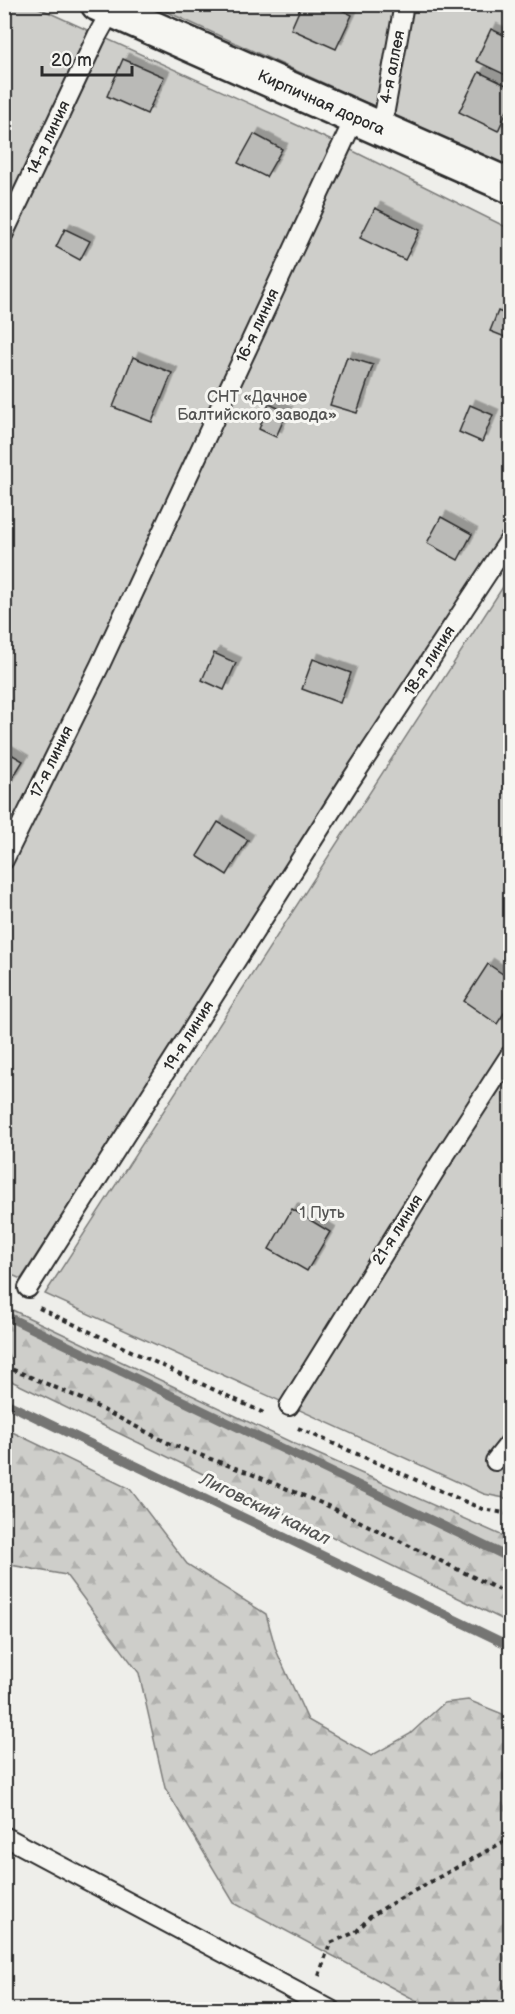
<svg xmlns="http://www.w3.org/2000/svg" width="515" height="2014" font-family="'Balsamiq Sans',sans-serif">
<defs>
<pattern id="forest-firs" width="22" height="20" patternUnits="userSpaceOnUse" patternTransform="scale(1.5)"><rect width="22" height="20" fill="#cececa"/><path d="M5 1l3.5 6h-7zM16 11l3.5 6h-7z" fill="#b1b1ae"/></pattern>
<filter id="shadow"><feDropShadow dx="5.5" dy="-5.5" stdDeviation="0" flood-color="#0004"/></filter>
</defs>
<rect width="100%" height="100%" fill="#eeeeea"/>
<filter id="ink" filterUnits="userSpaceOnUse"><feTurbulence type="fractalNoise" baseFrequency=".0167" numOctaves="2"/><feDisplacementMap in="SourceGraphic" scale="12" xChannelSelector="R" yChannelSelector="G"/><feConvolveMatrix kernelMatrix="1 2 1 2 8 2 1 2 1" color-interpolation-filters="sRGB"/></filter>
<g filter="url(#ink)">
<path fill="#cececa" stroke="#7c7c7a" stroke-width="1.5" d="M30 4 343 146 510 229V525L21 1279 5 1272 4 5Z
M152 5H510V168Z
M510 576V1499L484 1494 45 1294Z"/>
<path fill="url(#forest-firs)" stroke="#7c7c7a" stroke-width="1.5" d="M4 1306 295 1444 510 1539V1623L5 1378Z
M4 1428 130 1489 187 1564 266 1614 276 1650 308 1720 371 1756 410 1734 444 1703 468 1700 510 1717V2009H432L234 1903 165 1788 139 1673 66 1575 5 1564Z"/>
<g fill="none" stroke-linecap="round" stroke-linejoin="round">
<path stroke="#757573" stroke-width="9" d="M4 1315 510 1558
M4 1402 510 1646"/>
</g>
<path fill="#babab7" stroke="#2b2b2b" stroke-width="1.5" filter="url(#shadow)" d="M302 4H330L352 15 336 49 291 29Z
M491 29 510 38V77L476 61Z
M123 59 164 77 147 114 107 96Z
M479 72 510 87V104L498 131 459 112Z
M254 134 282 149 266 177 238 163Z
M375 208 420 230 405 260 360 238Z
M65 229 90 241 80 260 56 247Z
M498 311 510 316V339L490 331Z
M133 357 172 373 152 422 113 407Z
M347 357 373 365 357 413 330 405Z
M269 404 287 412 276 437 259 429Z
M470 405 493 415 482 442 459 432Z
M441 517 472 534 458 560 427 543Z
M214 653 236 663 224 690 202 680Z
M313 659 351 673 340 703 302 689Z
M4 750 23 761 7 787 4 786Z
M218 822 248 840 227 875 197 856Z
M488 964 510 979V1004L497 1024 464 1001Z
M292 1209 330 1232 307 1271 269 1249Z"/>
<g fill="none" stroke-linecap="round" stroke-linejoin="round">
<g stroke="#2b2b2b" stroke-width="22">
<path id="lane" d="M378 128 385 110 404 4
M4 233 97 36 111 11
M4 860 100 665 355 117
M28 1288 349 783 510 539
M289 1406 438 1166 510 1055
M495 1461 510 1442
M4 1836 331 2010"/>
</g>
<g stroke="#2b2b2b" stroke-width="38">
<path id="street" d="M98 4 510 186"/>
</g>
<path stroke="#2b2b2b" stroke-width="4" stroke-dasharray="4.5 4.5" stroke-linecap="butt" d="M39 1308 266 1414
M4 1366 78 1397 170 1444 249 1473 326 1505 510 1595
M298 1428 482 1509 510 1514
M319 1976 330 1943 356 1932 372 1915 401 1898 505 1841H510"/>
<use href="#lane" stroke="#f6f6f2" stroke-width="18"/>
<use href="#street" stroke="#f6f6f2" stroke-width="33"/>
</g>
</g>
<g text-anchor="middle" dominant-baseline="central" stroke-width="6" stroke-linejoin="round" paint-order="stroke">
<g font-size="16" fill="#2b2b2b" stroke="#f6f6f2">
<text transform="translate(393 67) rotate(-79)">4-я аллея</text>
<text transform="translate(321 103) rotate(24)">Кирпичная дорога</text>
<text transform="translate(49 138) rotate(-65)">14-я линия</text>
<text transform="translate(258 326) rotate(-65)">16-я линия</text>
<text transform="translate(430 661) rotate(-57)">18-я линия</text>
<text transform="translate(52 762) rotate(-64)">17-я линия</text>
<text transform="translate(189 1036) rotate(-58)">19-я линия</text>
<text transform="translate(398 1230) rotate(-58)">21-я линия</text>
</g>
<g font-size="16" fill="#545453" stroke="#f6f6f2">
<text x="257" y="397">СНТ «Дачное<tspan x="257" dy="18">Балтийского завода»</tspan></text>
<text x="322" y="1213">1 Путь</text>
</g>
<g font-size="18" font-style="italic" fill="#565655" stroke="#f6f6f2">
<text transform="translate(265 1509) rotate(26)">Лиговский канал</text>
</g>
</g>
<rect width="515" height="2014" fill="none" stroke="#f6f6f2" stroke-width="24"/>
<rect x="12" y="12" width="491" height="1990" fill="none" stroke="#2b2b2b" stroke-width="2" filter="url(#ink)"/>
<path d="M42 66v9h90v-9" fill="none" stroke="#2b2b2b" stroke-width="3"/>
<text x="51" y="66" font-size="18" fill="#2b2b2b" stroke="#f6f6f2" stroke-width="4.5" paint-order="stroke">20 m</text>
</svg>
